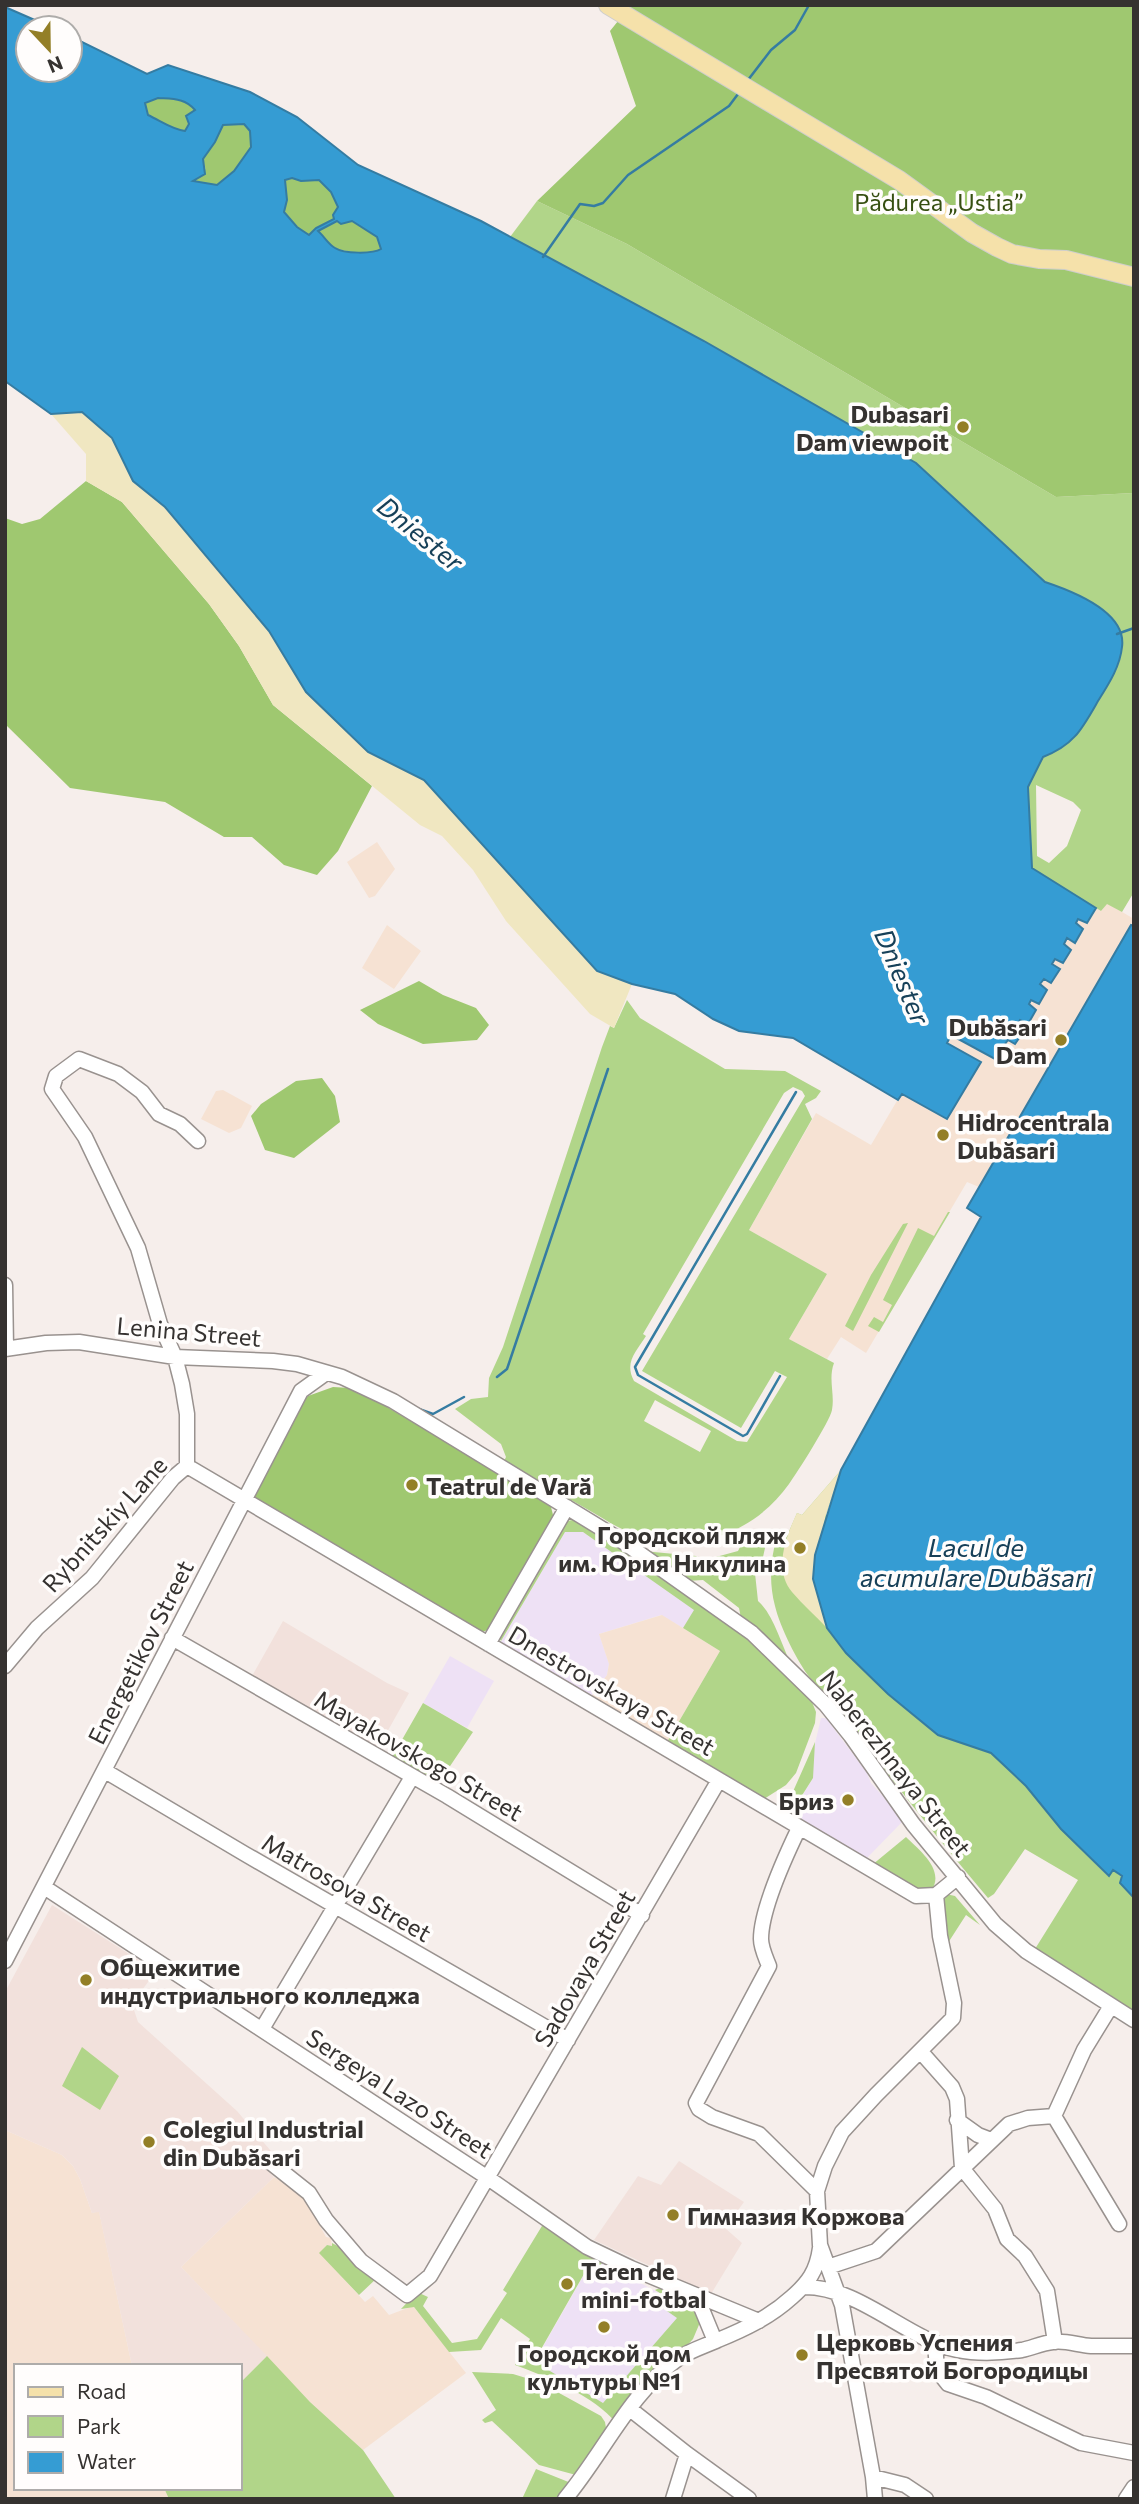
<svg xmlns="http://www.w3.org/2000/svg" width="1139" height="2504" font-family="Commissioner,sans-serif">
<rect width="100%" height="100%" fill="#f6eeeb"/>
<path fill="#eee1f5" d="M565 1532H583L695 1610 683 1628 661 1615 599 1634 609 1664 607 1675 591 1697 502 1646 501 1641Z
M450 1656 494 1681 467 1728 423 1703Z
M821 1718H826L867 1773 871 1783 904 1820 867 1858 861 1859 796 1815 801 1806 799 1804 801 1798 813 1778V1752Z
M604 2260 627 2276 663 2295 678 2318 603 2403 544 2368 540 2352 585 2273Z"/>
<path fill="#f6e2d3" d="M377 842 395 869 375 896 369 898 347 862Z
M1107 903 1134 919 1131 925 979 1187 967 1182 866 1353 841 1337 827 1359 789 1339 827 1274 749 1230 816 1113 871 1145 901 1094 947 1119 981 1062 947 1042 951 1034 1004 1064 1012 1050 1005 1045 1008 1040 1023 1031 1016 1025 1020 1019 1036 1010 1029 1004 1032 999 1047 990 1040 985 1043 979 1059 970 1052 964 1055 959 1071 950 1064 944 1067 938 1083 929 1076 923 1079 918 1087 923 1096 908 1101 911Z
M387 925 421 951 394 989 362 968Z
M223 1090 252 1106 241 1128 229 1133 201 1119 216 1091Z
M662 1615 720 1651 667 1742 591 1697 607 1675 609 1664 599 1634Z
M5 2130 62 2155 73 2166 80 2179 92 2213 99 2211 132 2366H16V2488H164L169 2499H5Z
M274 2177 302 2193 326 2237 331 2238 332 2246 327 2245 320 2253 365 2302 373 2296 389 2315 413 2306 466 2373 363 2450 310 2402 181 2267Z"/>
<path fill="#f2e1dc" d="M283 1621 387 1683 409 1693 377 1750 252 1676Z
M52 1905 156 1971 132 2004 138 2022 237 2111 276 2157 265 2167 274 2177 181 2267 267 2356 242 2381 240 2378V2366H132L99 2212 92 2213 80 2179 73 2166 62 2155 5 2130V1992Z
M679 2161 744 2202 725 2228 742 2243 711 2294 594 2240 638 2176 661 2185Z"/>
<path fill="#b1d589" fill-rule="evenodd" d="M5 7 53 28H28V70H70V36L147 74 168 65 250 92 297 117 358 165 481 221 510 237 537 201 627 244 1056 497 1134 493V892L1122 912 1107 904 1101 911 1032 868 1028 787 1031 783 5 116ZM1036 785 1073 802 1081 810 1067 846 1049 863 1037 856Z
M627 1000 640 1018 725 1069 785 1071 821 1091 816 1098 805 1104 812 1119 749 1230 827 1274 789 1339 834 1363C828 1379 835 1394 832 1410 830 1421 797 1473 789 1484 752 1536 689 1556 629 1532 616 1527 604 1519 592 1512 562 1495 533 1478 504 1461L506 1457 501 1444 455 1409 471 1399 488 1397 489 1378 503 1347 602 1047 610 1026 614 1028ZM793 1087 802 1091 805 1096 642 1371 741 1428 775 1371 787 1377 747 1442 737 1441 634 1381C624 1362 636 1352 646 1336L643 1334 784 1093ZM655 1400 711 1431 700 1452 644 1421Z
M948 1212H950L879 1332 868 1326 874 1317 883 1322 892 1305 883 1300 918 1228 934 1236Z
M908 1223 853 1331 845 1326 871 1275 903 1224Z
M841 1470 826 1514 938 1735 991 1753 1026 1786 1061 1829 1108 1876 1113 1870 1122 1877 1121 1883 1134 1898V2011L1035 1949 1078 1880 1025 1849 994 1894 988 1898C941 1843 896 1785 851 1727 838 1710 823 1695 810 1678 797 1661 780 1627 775 1606 769 1583 770 1560 777 1537L784 1543 797 1513 802 1515Z
M576 1519 583 1521 746 1633 810 1697 816 1712 815 1723 796 1773 786 1785 764 1799 667 1742 720 1651 683 1628 694 1610 583 1532H565L501 1641 498 1636 561 1526 568 1521Z
M758 1533 767 1539 763 1557 754 1564 758 1601C773 1614 781 1643 790 1662L741 1618 739 1608 703 1580 687 1581 643 1551 696 1556 701 1561 738 1551 743 1541Z
M423 1703 473 1732 438 1784 391 1759Z
M815 1742 813 1778 801 1797 803 1799 799 1804 801 1805 796 1815 791 1811V1796Z
M906 1837C919 1850 946 1870 931 1891L920 1892 872 1865Z
M946 1894 955 1896 980 1925 966 1915 946 1946 941 1908Z
M82 2047 119 2076 100 2110 62 2086Z
M545 2221 604 2260 592 2277 584 2274 540 2351 545 2368 603 2403 677 2318 657 2304 663 2295 655 2290C665 2283 687 2295 695 2305 698 2309 700 2315 701 2320L693 2339 616 2423C595 2396 547 2377 515 2365L530 2339 501 2318 481 2350 449 2352 414 2307 401 2309 417 2292 428 2297 423 2306 452 2343 477 2339 507 2293 503 2290Z
M332 2243 345 2250 377 2278 359 2295 319 2253 327 2245 332 2246Z
M267 2356 310 2402 363 2450 396 2499H169L164 2488H240V2378L243 2380Z
M472 2372 513 2374 539 2382 601 2416 605 2422 607 2434 576 2475 539 2465 492 2421 485 2423 482 2420 496 2410Z
M536 2469 571 2483 558 2499H522Z"/>
<path fill="#9fc870" d="M631 5H1134V493L1056 497 627 244 537 201 636 106 610 31Z
M158 98C173 99 185 98 195 110L185 131C171 129 162 121 148 115L144 103Z
M244 124 250 130 251 147 234 171 217 185 192 181 206 169 203 159 215 142 223 125Z
M292 178 301 181 319 180 331 192 338 207 334 219 316 228 309 235 297 227 284 212 287 200 285 179Z
M337 220 341 224 352 221 377 237 382 249C380 250 373 253 371 254 366 254 337 250 333 247 327 243 324 236 317 231Z
M86 481 122 502 209 604 239 646 273 705 372 786 338 851 317 875 284 865 252 837H224L165 802 70 788 6 725 5 518 22 524 40 519Z
M419 981 443 995 476 1008 489 1025 477 1040 423 1044 378 1024 360 1010Z
M322 1078 335 1096 340 1122 294 1158 265 1150 251 1116 261 1104 296 1081Z
M333 1387 350 1388 370 1397 550 1503 554 1519 490 1629 480 1633 255 1503 253 1496 300 1404 308 1396Z"/>
<path fill="#f0e7c1" d="M82 412 112 438 133 481 165 507 269 631 306 692 368 752 424 780 597 971 632 984 614 1028 590 1014 506 921 473 870 442 836 420 825 273 705 239 646 209 604 122 502 86 481V454L51 414Z
M841 1470 826 1514 813 1579 827 1628C816 1616 803 1605 792 1592 773 1569 786 1537 797 1513L802 1515Z"/>
<path fill="#359cd3" stroke="#357ca2" stroke-width="2" fill-rule="evenodd" d="M5 7 53 28H28V70H70V36L147 74 168 65 250 92 297 117 358 165 481 221 704 341 916 463 1045 582C1072 591 1127 612 1122 647 1120 667 1108 685 1098 701 1082 729 1074 745 1043 757L1028 787 1032 868 1096 908 1087 923 1078 919 1076 923 1083 929 1075 943 1067 938 1064 944 1071 950 1063 963 1055 959 1052 964 1060 969 1051 983 1044 979 1040 984 1047 990 1039 1004 1031 1000 1029 1004 1036 1010 1028 1024 1020 1020 1017 1025 1024 1031 1015 1044 1008 1040 1005 1044 1012 1050 1004 1064 951 1035 947 1043 981 1062 947 1119 902 1094 898 1100 793 1038 739 1031 713 1019 675 994 632 984 597 971 424 780 368 752 306 692 269 631 165 507 133 481 112 438 82 412 51 414 5 381ZM158 98C173 99 185 98 195 110L186 116 189 124 185 131C171 129 161 121 148 115L145 103ZM244 124 250 131 251 147 234 171 217 185 193 181 205 174 203 159 215 142 223 125ZM292 178 301 181 319 180 331 192 338 207 333 215 334 219 316 228 309 235 297 227 284 212 287 200 285 180ZM337 221 341 224 352 221 377 237 381 249C373 254 344 254 335 248 328 244 324 236 318 231Z
M1131 925 1134 926V1898L1120 1883 1122 1876 1113 1870 1109 1876 1061 1829 1026 1786 991 1753 938 1735 888 1694 846 1653 827 1628 813 1579 815 1555 841 1470 981 1217 967 1208Z"/>
<g fill="none" stroke-linecap="round" stroke-linejoin="round">
<path stroke="#357ca2" stroke-width="2.5" d="M748 80 771 50 795 30 809 5
M543 257 580 204 594 206 603 203 628 175 729 106 738 94
M1117 634 1134 628
M780 1376 747 1434 743 1436 638 1375 635 1367 796 1092
M497 1377 507 1369 608 1069
M419 1409 433 1414 464 1397"/>
<g stroke="#99928f" stroke-width="17">
<path id="minor" d="M5 1285 6 1348
M5 1349 46 1343 79 1342 175 1357 273 1361 297 1364 342 1377 393 1401 622 1541 752 1633 826 1705 851 1736 913 1824 995 1924 1026 1951 1134 2020
M187 1466 916 1896 936 1895 958 1877
M172 1638 447 1796 642 1915
M488 1644 567 1507
M5 1666 37 1628 92 1578 173 1478 187 1466V1414L182 1384 175 1357 160 1324 138 1248 85 1137 52 1089 56 1076 79 1059 118 1074 142 1092 159 1114 180 1124 198 1141
M105 1771 245 1854 568 2040
M799 1828C786 1855 761 1910 761 1939 761 1948 766 1958 769 1966L696 2103 699 2109 712 2117 759 2134 817 2191
M44 1887 488 2178 587 2247 631 2268 696 2295 715 2341
M5 1961 301 1391 326 1373
M262 2029 412 1777
M921 2052 952 2087 957 2099 962 2168 995 2209 1007 2239 1025 2256 1047 2291 1055 2342
M1054 2116 1119 2224
M957 2120 978 2135 991 2140
M270 2162 309 2193 326 2220 361 2261 407 2295 430 2276 719 1780
M828 2267 876 2251 1009 2124 1028 2118 1054 2116 1084 2050 1111 2006
M803 2287C859 2286 906 2339 957 2350 977 2354 1001 2353 1022 2350 1032 2348 1042 2343 1053 2342 1065 2340 1078 2345 1091 2346 1105 2346 1119 2346 1134 2346
M696 2295 759 2321
M935 2343 937 2370 948 2384 986 2397 1081 2443 1134 2453
M630 2409 687 2454
M873 2477 905 2485 926 2499
M565 2499C603 2454 630 2392 679 2358 691 2350 705 2346 718 2340 745 2329 770 2317 792 2297 808 2283 817 2271 820 2248
M673 2499 687 2454 749 2499
M875 2499 873 2477 842 2305 820 2245 817 2191 825 2166 842 2132 876 2095 953 2018 954 2003 940 1936 936 1895
M1126 2499 1134 2487"/>
</g>
<g stroke="#cfcecd" stroke-width="20">
<path id="major" d="M608 5 899 180 972 233 997 247 1012 254 1039 259 1066 260 1134 277"/>
</g>
<use href="#minor" stroke="#fff" stroke-width="14"/>
<use href="#major" stroke="#f5e1aa" stroke-width="18"/>
</g>
<g fill="#937f27" stroke="#fffdfc" stroke-width="2.5">
<circle cx="963" cy="427" r="7"/>
<circle cx="1061" cy="1040" r="7"/>
<circle cx="943" cy="1135" r="7"/>
<circle cx="412" cy="1485" r="7"/>
<circle cx="800" cy="1548" r="7"/>
<circle cx="848" cy="1800" r="7"/>
<circle cx="86" cy="1980" r="7"/>
<circle cx="149" cy="2142" r="7"/>
<circle cx="673" cy="2215" r="7"/>
<circle cx="567" cy="2284" r="7"/>
<circle cx="604" cy="2327" r="7"/>
<circle cx="802" cy="2355" r="7"/>
</g>
<g text-anchor="middle" dominant-baseline="central" stroke-width="7" stroke-linejoin="round" paint-order="stroke">
<g font-size="24" fill="#364f11" stroke="#fffdfc">
<text x="939" y="201">Pădurea „Ustia”</text>
</g>
<g font-size="24" font-weight="bold" fill="#353230" stroke="#fffdfc" text-anchor="start">
<text x="949" y="413" text-anchor="end">Dubasari<tspan x="949" dy="28">Dam viewpoit</tspan></text>
<text x="1047" y="1026" text-anchor="end">Dubăsari<tspan x="1047" dy="28">Dam</tspan></text>
<text x="957" y="1121">Hidrocentrala<tspan x="957" dy="28">Dubăsari</tspan></text>
<text x="426" y="1485">Teatrul de Vară</text>
<text x="786" y="1534" text-anchor="end">Городской пляж<tspan x="786" dy="28">им. Юрия Никулина</tspan></text>
<text x="834" y="1800" text-anchor="end">Бриз</text>
<text x="100" y="1966">Общежитие<tspan x="100" dy="28">индустриального колледжа</tspan></text>
<text x="163" y="2128">Colegiul Industrial<tspan x="163" dy="28">din Dubăsari</tspan></text>
<text x="687" y="2215">Гимназия Коржова</text>
<text x="581" y="2270">Teren de<tspan x="581" dy="28">mini-fotbal</tspan></text>
<text x="816" y="2341">Церковь Успения<tspan x="816" dy="28">Пресвятой Богородицы</tspan></text>
<text x="604" y="2352" text-anchor="middle">Городской дом<tspan x="604" dy="28">культуры №1</tspan></text>
</g>
<g font-size="24" fill="#353230" stroke="#fffdfc">
<text transform="translate(189 1331) rotate(5)">Lenina Street</text>
<text transform="translate(104 1524) rotate(-48)">Rybnitskiy Lane</text>
<text transform="translate(140 1652) rotate(-63)">Energetikov Street</text>
<text transform="translate(612 1690) rotate(30)">Dnestrovskaya Street</text>
<text transform="translate(419 1755) rotate(30)">Mayakovskogo Street</text>
<text transform="translate(896 1763) rotate(52)">Naberezhnaya Street</text>
<text transform="translate(347 1887) rotate(30)">Matrosova Street</text>
<text transform="translate(584 1968) rotate(-60)">Sadovaya Street</text>
<text transform="translate(400 2093) rotate(33)">Sergeya Lazo Street</text>
</g>
<g font-size="26" font-style="italic" fill="#174058" stroke="#fffdfc">
<text transform="translate(421 533) rotate(39)">Dniester</text>
<text transform="translate(903 976) rotate(67)">Dniester</text>
<text x="976" y="1546">Lacul de<tspan x="976" dy="30">acumulare Dubăsari</tspan></text>
</g>
</g>
<rect width="1139" height="2504" fill="none" stroke="#353230" stroke-width="14"/>
<rect x="14" y="2364" width="228" height="126" fill="#fffdfc" stroke="#aeacaa" stroke-width="2"/>
<rect x="28" y="2387" width="35" height="10" fill="#f5e1aa" stroke="#aeacaa" stroke-width="2"/>
<text x="77" y="2399" font-size="21" fill="#353230">Road</text>
<rect x="28" y="2416" width="35" height="21" fill="#b1d589" stroke="#aeacaa" stroke-width="2"/>
<text x="77" y="2434" font-size="21" fill="#353230">Park</text>
<rect x="28" y="2452" width="35" height="21" fill="#359cd3" stroke="#aeacaa" stroke-width="2"/>
<text x="77" y="2469" font-size="21" fill="#353230">Water</text>
<g transform="translate(49 49) rotate(158)"><circle r="33" fill="#fffdfc" stroke="#aeacaa" stroke-width="2"/>
<path d="M0-5L12 26L0 18L-12 26Z" fill="#937f27"/>
<text y="-10" font-size="19" font-weight="bold" text-anchor="middle" fill="#353230">N</text>
</g>
</svg>
